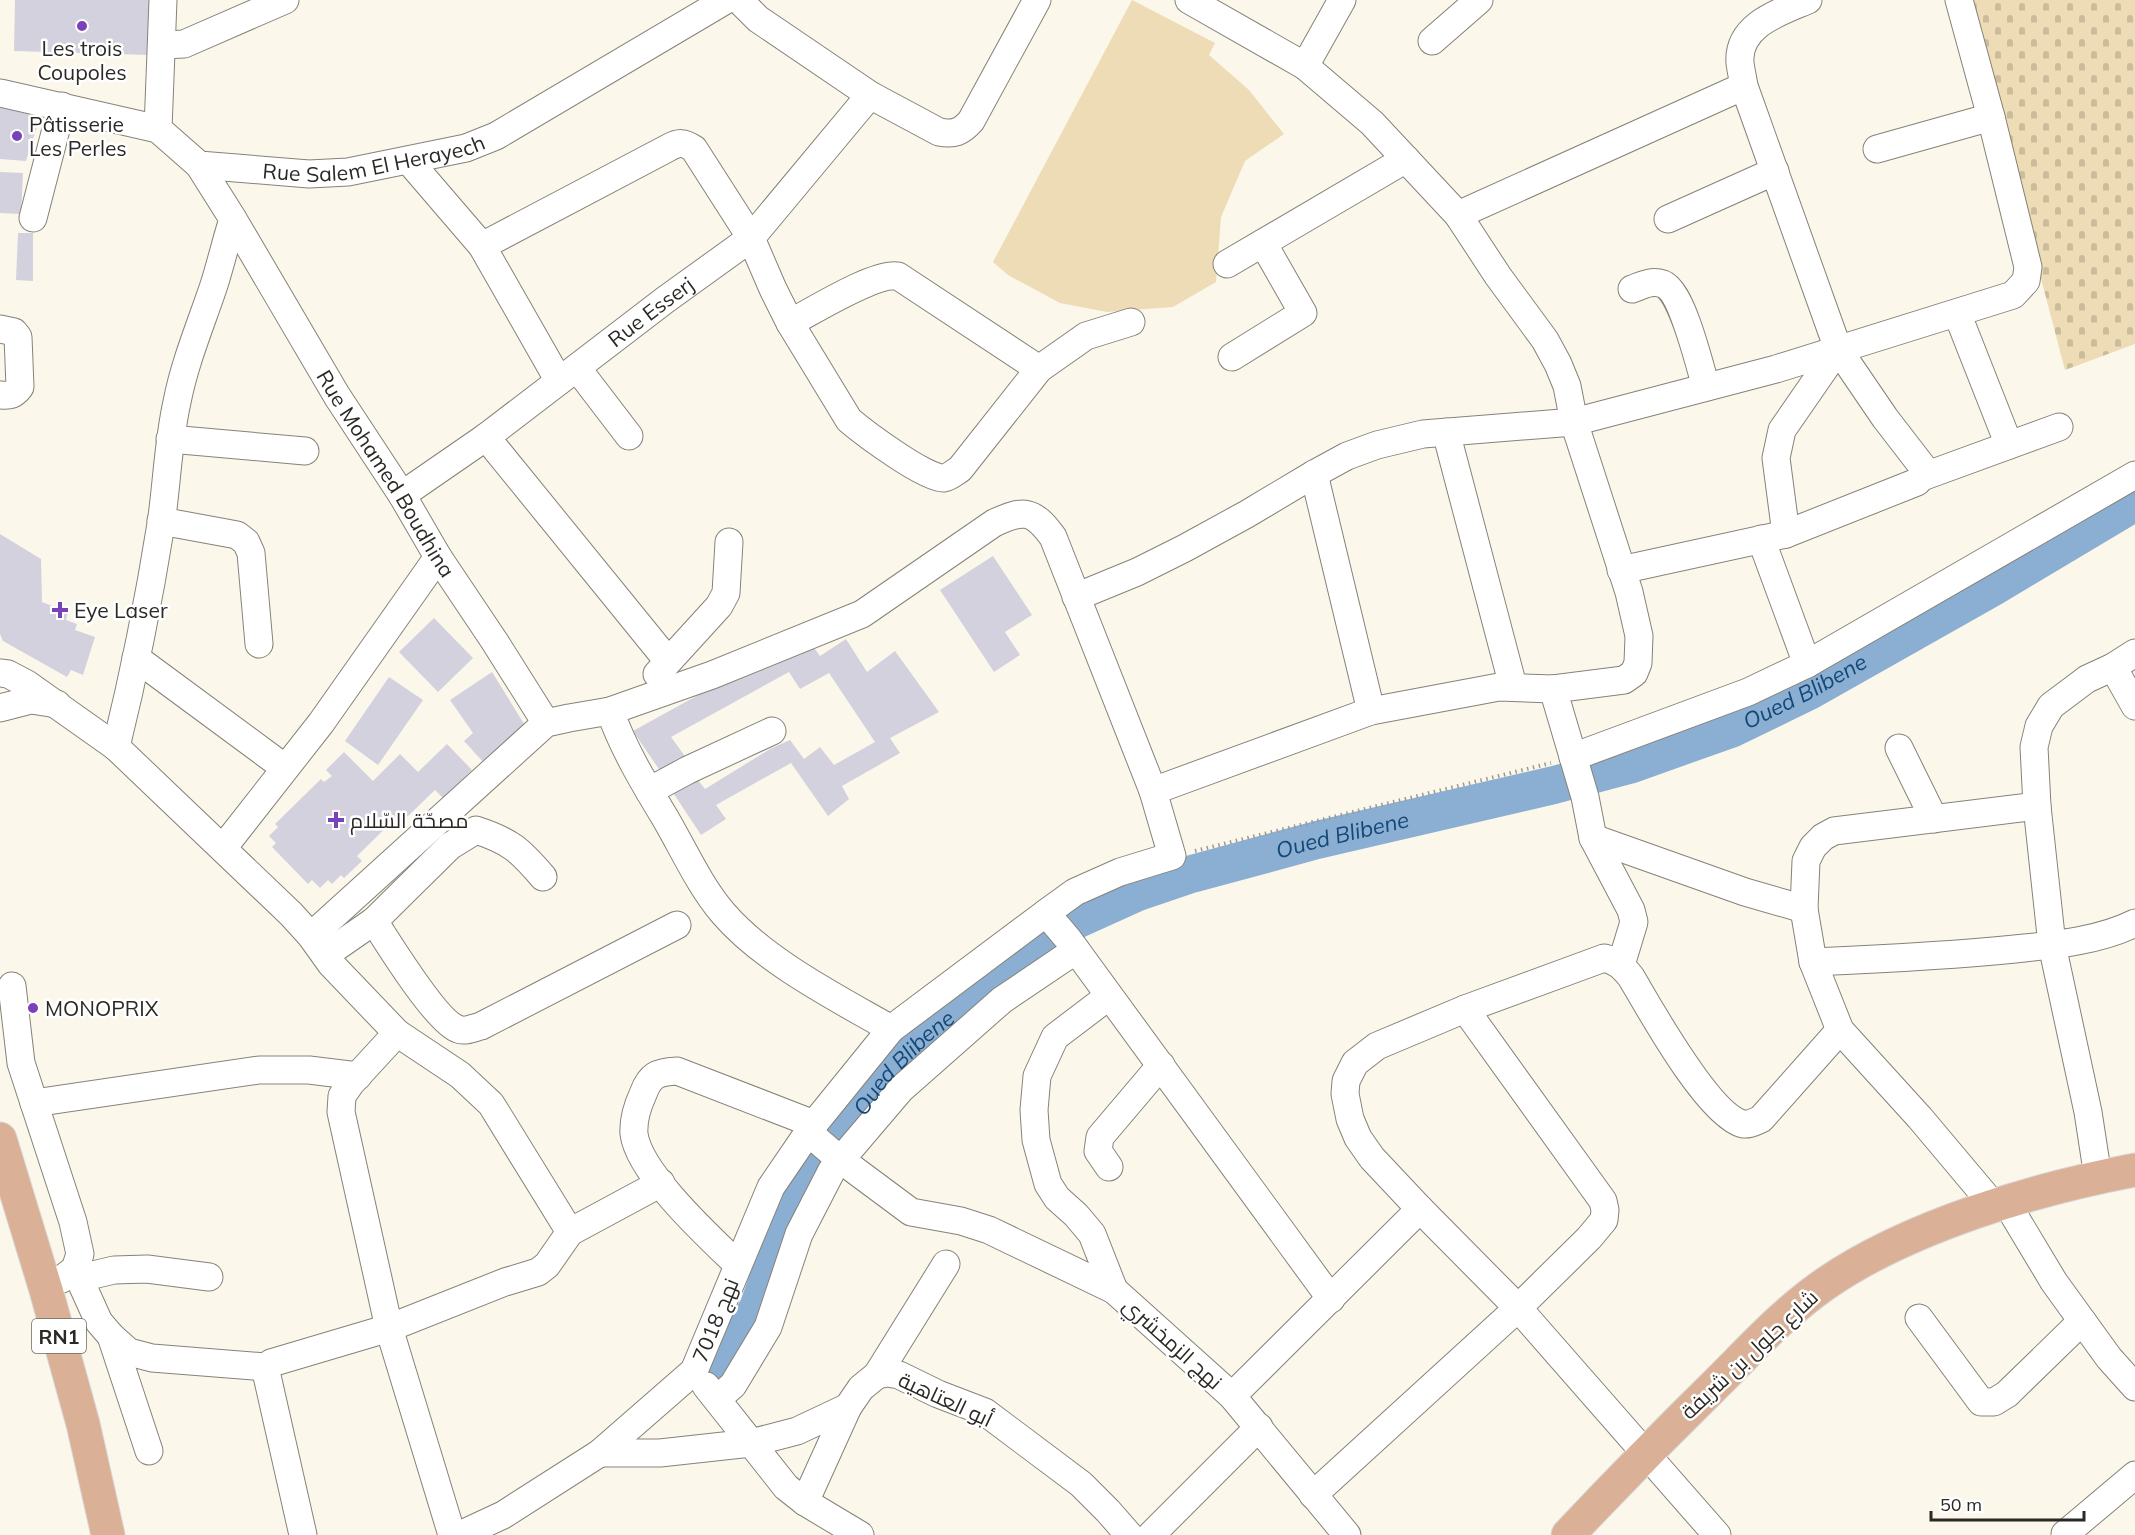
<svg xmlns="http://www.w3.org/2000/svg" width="2135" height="1535" font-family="Mulish,Cairo,sans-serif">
<defs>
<pattern id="cemetery-stones" width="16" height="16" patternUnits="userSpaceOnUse" patternTransform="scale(1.5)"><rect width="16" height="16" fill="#eddcb5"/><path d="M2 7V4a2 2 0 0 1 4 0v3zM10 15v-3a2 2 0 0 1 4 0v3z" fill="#cbbd9c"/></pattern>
</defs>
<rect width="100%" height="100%" fill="#fcf7eb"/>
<path fill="#eddcb5" d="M1132 0 1215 43 1209 55 1249 90 1284 134 1245 161 1221 217 1216 282 1173 307 1107 312 1060 303 1008 275 993 262Z"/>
<path fill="url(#cemetery-stones)" d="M1968 0H2135V344L2065 370Z"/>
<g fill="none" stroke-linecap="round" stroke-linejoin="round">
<path stroke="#8baed3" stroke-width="38" id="s1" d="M720 1371 758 1308 795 1204 882 1078 925 1035 1076 920 1138 892 1188 875 1317 840 1554 785 1629 765 1733 728 1809 691 1993 587 2135 502"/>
</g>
<path fill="#d3d1dd" d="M15 0H150L149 55 14 51Z
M6 102 41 114 26 161 0 159V107Z
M0 172 23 173 21 214 0 213Z
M18 233H33V281L16 280Z
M0 534 41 559 42 602 68 612 66 620 77 624 75 630 95 637 83 675 71 670 67 677 3 641 0 634Z
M993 556 1032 615 1005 632 1020 655 994 672 940 590Z
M434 618 473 658 438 692 399 652Z
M846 639 867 672 895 651 939 712 890 738 900 753 842 786 849 799 828 816 791 763 716 805 726 819 701 835 668 785 691 771 705 789 770 749 790 740 804 759 820 747 834 765 875 742 829 673 800 689 789 672 671 737 690 763 665 778 633 731 787 646 812 645 820 656Z
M492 672 526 727 485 764 464 741 473 733 450 700Z
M389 677 423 700 378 765 345 741Z
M447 744 472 770 443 798 435 790 407 817 402 812 357 856 362 861 344 878 341 875 332 884 328 880 320 888 312 880 308 884 272 847 276 843 269 836 278 827 275 824 321 779 324 782 332 776 326 770 344 752 373 781 400 754 418 772Z"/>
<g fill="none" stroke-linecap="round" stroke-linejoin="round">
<g stroke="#878278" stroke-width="29">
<g id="minor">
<path d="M739 0 758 19 870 95 939 132C954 135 961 132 971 121L1037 0"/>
<path d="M1189 0 1305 66 1372 123 1458 215 1498 276 1545 340 1558 364 1567 386 1574 422 1629 592 1639 636 1638 663 1634 673 1624 680 1553 689 1585 797 1593 838 1745 892 1804 909"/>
<path d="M1432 41 1479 0"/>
<path d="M163 45 184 44 285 0"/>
<path d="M1305 66 1342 0"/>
<path id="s2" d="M0 93 158 129 199 165 309 174 348 172 466 148 496 136 726 0"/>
<path d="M158 129 163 0"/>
<path d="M1877 149 1991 117"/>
<path d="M409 161 482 246 559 381"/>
<path d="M1458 215 1744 86"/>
<path d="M33 218 62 106"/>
<path id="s3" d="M233 219 337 396 402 495 438 557 495 642 546 723"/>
<path d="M1668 219 1775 171"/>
<path d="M482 246 668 148C679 142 684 142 694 149L751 238 773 289 790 323 849 420C863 432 927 480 944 478 950 477 955 472 960 469L1039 369 1086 336 1131 322"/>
<path d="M1227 264 1406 159"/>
<path d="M1632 289C1643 285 1651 280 1663 284 1682 291 1700 367 1706 387"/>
<path d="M1957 313 2009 445"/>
<path d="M790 323C813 311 875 272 898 276L1039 369"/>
<path d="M0 329 14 332 18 337 20 387C14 395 10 396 0 395"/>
<path d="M1232 357 1303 313 1263 243"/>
<path d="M577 368 629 436"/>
<path d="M1446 432 1513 686"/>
<path d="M486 437 668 661"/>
<path d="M170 439 305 451"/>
<path d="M1314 474 1371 711"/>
<path d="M1922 477 2059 427"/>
<path id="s4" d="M402 495 486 437 665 300 751 238 870 95"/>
<path d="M161 521 237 535 246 542 251 553 259 644"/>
<path d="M1786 534 1776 458 1782 430 1838 349"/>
<path d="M1761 539 1807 664"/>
<path d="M1621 570 1786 534 1917 482C1922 477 1924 474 1922 466L1885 418 1838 349 1744 86C1743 79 1741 71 1740 63 1737 25 1780 12 1808 0"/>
<path d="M1076 597 1137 572 1185 548 1247 514 1314 474 1347 456 1377 445 1423 434 1574 422 1776 369 2013 295 2026 281 2028 267 1991 117 1959 0"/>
<path d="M136 658 285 768"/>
<path d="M2113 667 2135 706"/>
<path d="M0 673 8 674 27 684 116 747 291 914 311 936 331 964 397 1033 460 1075 491 1104 570 1232"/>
<path d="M657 674 719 606 726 593 729 542"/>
<path d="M0 708 31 700 57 704"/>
<path d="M610 711C623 748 644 783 664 816 683 848 699 885 723 913 764 961 837 998 891 1029L1046 913 1068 939 1331 1299"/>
<path d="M116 747C134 674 149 599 161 524 167 483 168 442 177 402 185 361 201 324 214 285 221 263 226 241 233 219L199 165"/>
<path d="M1899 748 1934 819"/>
<path d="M1573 757 1748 692 1807 664 2135 475"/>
<path d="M649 791 688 770 772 731"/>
<path d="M1153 791 1371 711 1499 687 1553 689"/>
<path d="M1593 838 1631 910 1634 922 1621 965"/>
<path d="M223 848 321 723 438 557"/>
<path d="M374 921C388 943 437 1022 458 1029 465 1032 473 1028 481 1026L677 925"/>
<path d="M311 936 546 723 569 718 610 711 712 675 862 614 994 523C1024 509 1033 510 1053 537L1153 791 1172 856 1120 872 1075 892 1046 913"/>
<path d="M325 955 374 921 450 846 476 830C510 841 520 850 543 877"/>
<path d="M1813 962C1881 959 1947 956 2015 949 2054 945 2099 941 2135 923"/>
<path d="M12 986 21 1063 73 1222 80 1254 75 1269 62 1279"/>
<path d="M1109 996 1055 1037 1037 1076 1034 1110 1036 1140 1048 1184 1057 1198 1076 1215 1092 1234 1114 1290"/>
<path d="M1465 1009 1377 1046 1355 1063 1346 1081 1345 1094 1350 1119 1358 1138 1372 1158 1420 1209 1518 1308 1717 1535"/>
<path d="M397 1033 351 1083 342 1096 341 1112 389 1328 452 1535"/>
<path d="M34 1103 259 1070H309L358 1076"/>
<path d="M809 1133 837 1157 911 1212 961 1221 989 1230 1114 1290 1232 1396 1347 1535"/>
<path d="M1109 1167 1098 1151 1100 1137 1161 1065"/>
<path d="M2098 1177 2088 1112 2052 945 2037 806 2034 747 2039 726 2051 706 2087 679 2113 667 2135 653"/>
<path d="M2006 1202 2054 1282 2109 1358 2135 1387"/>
<path d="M1994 1206 1920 1118 1840 1030 1813 962 1804 909 1806 861 1813 847 1823 837 1834 831 2037 806"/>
<path d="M737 1264C709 1237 639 1173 634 1134 633 1120 637 1107 643 1094 650 1075 657 1072 677 1071L814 1124"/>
<path d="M75 1269 99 1322 111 1336 129 1352 152 1358 265 1367 271 1363 389 1328 505 1282 538 1272 547 1265 570 1232 661 1183"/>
<path d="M80 1278 114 1270 147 1269 209 1277"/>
<path d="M1919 1318 1981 1402H1994L2007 1394 2082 1321"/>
<path d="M111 1336 149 1451"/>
<path d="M265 1367 303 1535"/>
<path d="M877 1375 946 1264"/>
<path d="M706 1386 786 1487 805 1502 860 1535"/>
<path d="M1232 1396 1420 1209"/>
<path d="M717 1399 733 1385 768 1327 799 1234 832 1170 901 1089 1002 1000 1076 950"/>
<path d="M600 1453H660L751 1443 797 1431 848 1407 861 1388 877 1375 887 1373 899 1375 938 1394 985 1412 1081 1484 1108 1511 1129 1535"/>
<path d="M1313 1495 1518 1308 1589 1238 1604 1220 1605 1210 1603 1201 1465 1009 1604 958C1617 961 1623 967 1631 977 1650 1009 1708 1115 1743 1124 1750 1125 1756 1121 1761 1119L1840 1030"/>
<path d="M805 1502 848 1407"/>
<path d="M460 1535 503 1515 600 1453 694 1371 771 1187 814 1124 891 1029"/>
<path d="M1151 1535 1259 1427"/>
<path d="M2066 1535 2065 1534 2135 1475"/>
</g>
</g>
<g stroke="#d9d8d8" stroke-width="35">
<path id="major" d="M0 1139 46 1290 83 1424 108 1535
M1568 1535C1618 1482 1669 1430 1721 1379 1754 1346 1786 1311 1825 1284 1909 1226 2035 1189 2135 1170"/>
</g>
<path stroke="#9d9991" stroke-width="4" stroke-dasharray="1.5 4.5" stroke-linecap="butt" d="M1195 851 1551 763"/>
<use href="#minor" stroke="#fff" stroke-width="27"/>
<use href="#major" stroke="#dab197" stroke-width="33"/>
</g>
<g fill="#7a42b8" stroke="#fff" stroke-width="2">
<circle cx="82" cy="26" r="6"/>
<circle cx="17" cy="136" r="6"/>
<path d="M57 601h6v6h6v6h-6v6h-6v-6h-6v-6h6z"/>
<path d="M333 811h6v6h6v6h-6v6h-6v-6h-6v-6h6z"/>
<circle cx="33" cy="1008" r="6"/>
</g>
<g text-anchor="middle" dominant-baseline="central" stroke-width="5" stroke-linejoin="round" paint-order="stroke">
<rect fill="#fff" stroke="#6b6966" stroke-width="1.5" x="32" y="1319" width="54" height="34" rx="4.5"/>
<g font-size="20" font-weight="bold" fill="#2b2925">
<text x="59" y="1336">RN1</text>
</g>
<g font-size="21" fill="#2b2925" stroke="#fff" text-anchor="start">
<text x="82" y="48" text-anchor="middle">Les trois<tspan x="82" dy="24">Coupoles</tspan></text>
<text x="29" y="124">Pâtisserie<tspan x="29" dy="24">Les Perles</tspan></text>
<text x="74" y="610">Eye Laser</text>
<text x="350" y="820">مصحّة السّلام</text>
<text x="45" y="1008">MONOPRIX</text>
</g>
<g font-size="21" fill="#2b2925" stroke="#fff">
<text stroke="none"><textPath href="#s2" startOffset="393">Rue Salem El Herayech</textPath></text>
<text stroke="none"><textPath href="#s4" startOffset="309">Rue Esserj</textPath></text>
<text stroke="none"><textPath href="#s3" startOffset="297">Rue Mohamed Boudhina</textPath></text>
<text transform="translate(715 1320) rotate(-68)">نهج 7018</text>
<text transform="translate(1173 1343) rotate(42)">نهج الزمخشري</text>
<text transform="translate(1749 1354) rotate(-43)">شارع جلول بن شريفة</text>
<text transform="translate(946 1399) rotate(25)">أبو العتاهية</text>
</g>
<g font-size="22" font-style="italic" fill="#134877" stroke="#fff">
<text stroke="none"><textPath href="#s1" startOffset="1354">Oued Blibene</textPath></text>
<text stroke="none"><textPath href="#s1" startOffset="868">Oued Blibene</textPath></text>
<text stroke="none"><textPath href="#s1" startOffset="363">Oued Blibene</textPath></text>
</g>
</g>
<path d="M1931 1511v9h153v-9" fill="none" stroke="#2b2925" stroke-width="3"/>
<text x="1940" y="1511" font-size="18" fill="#2b2925" stroke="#ffffff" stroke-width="4.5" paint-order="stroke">50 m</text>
</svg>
